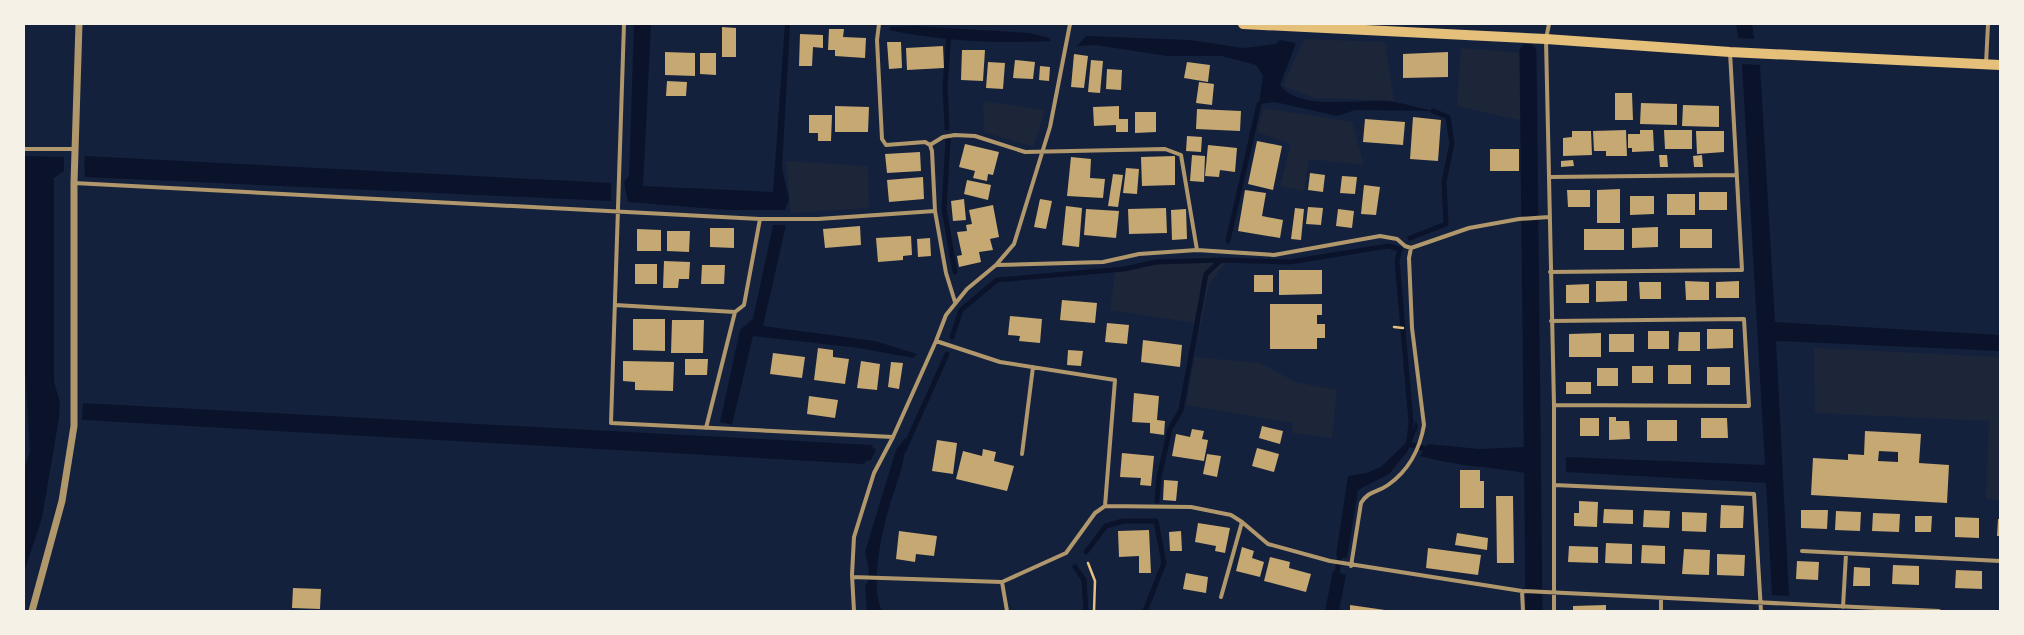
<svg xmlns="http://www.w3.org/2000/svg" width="2024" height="635" font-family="'Space Grotesk',sans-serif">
<rect width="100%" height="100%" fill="#14213d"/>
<path fill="#1d2539" d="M1304 39 1385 42 1394 101 1314 98 1283 86Z
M1461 48 1522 53 1523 121 1457 106Z
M983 101 1045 110 1033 147 984 132Z
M1264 108 1352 122 1364 165 1309 159 1304 191 1280 186 1291 144 1257 132Z
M786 161 868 166 869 208 791 213Z
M1209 256 1226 262 1209 285 1201 324 1110 310 1116 267Z
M1814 348 2000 357V500L1986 499 1989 421 1815 413Z
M1195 357 1260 363 1296 382 1337 390 1332 438 1292 433 1293 423 1186 405Z"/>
<path fill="#0b132b" d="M634 24H651L643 186 773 192 785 24H790L782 168 789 199 785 210H727L628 202 624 182 629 176Z
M1736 24H1752L1754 39 1738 38Z
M915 26 1030 33 1049 38 1051 41C998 44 942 41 889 30L891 27Z
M1086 36 1190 40 1243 48 1276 44 1280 40 1296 43 1280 85C1299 111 1356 99 1385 101 1401 102 1418 108 1433 111L1355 110 1337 116 1275 102 1259 104 1263 75 1256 65 1222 56H1167L1095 45 1077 46Z
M1742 64 1760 65 1775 322 2000 335V351L1776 341 1789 596 1772 595 1766 483 1566 472V457L1765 465Z
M24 156 64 157V171L54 178V382L60 402 59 418 42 518 24 573V469L30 452 24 355Z
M85 156 611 183V201L85 177 84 166Z
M773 225H786L763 326 875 341 917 354 913 358 858 348 753 336 732 425 720 422 740 330 753 319Z
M83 403 873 445 872 448 876 449 871 460 866 461 864 464 82 420Z
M1416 421 1418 427 1407 452 1389 474 1358 490 1347 558 1336 556 1348 476 1366 473 1381 467 1407 442Z
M906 437C906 463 895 486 888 511 881 536 870 589 882 611H867L865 586 868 582 869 570 865 552 896 450Z
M1428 444 1479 449 1526 447V473C1491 467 1454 466 1420 456Z
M1333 571 1346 575 1339 611H1325Z"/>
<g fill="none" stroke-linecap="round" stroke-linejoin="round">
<path stroke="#0b132b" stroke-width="5" d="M947 128 945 86 949 34
M948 140 944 209 955 272
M1410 238 1446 224 1444 182 1452 143 1448 117 1433 111
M1228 241 1259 104
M952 337 961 310 997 280 1124 269 1156 262 1221 260 1290 262 1388 246 1400 249 1397 261 1411 422 1409 441
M1408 444 1430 450
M904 450 947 354
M1157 501 1159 477 1170 429 1181 410 1206 274 1221 260
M1086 552 1106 526 1123 521H1156L1164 563 1145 611
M1075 567 1084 580 1086 611
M1336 578 1341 551"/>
<path stroke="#0b132b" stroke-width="17" d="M1528 52 1534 611"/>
</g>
<path fill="#c6a872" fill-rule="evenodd" d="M722 27 736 28V57H722Z
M829 29H844L843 37 866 38 865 58 835 56V50H828Z
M800 34 823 35V48L813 47 812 66H799Z
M887 42H901L902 68 889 69Z
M943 46 944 68 907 70 906 48Z
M962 50H985L983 81 961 80Z
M665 52 695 53V76L665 75Z
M1448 52V77L1403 78V54Z
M700 53H716V75L700 74Z
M1074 54 1088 56 1084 88 1071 87Z
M1015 60 1035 62 1033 79 1013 78Z
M1091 60 1103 61 1100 93 1088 92Z
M988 62 1005 63 1003 89 986 88Z
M1187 62 1210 65 1208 82 1184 78Z
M1040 66 1050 67 1049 81 1039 80Z
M1107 69 1122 70 1121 90 1106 89Z
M667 81 687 82 686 96H666Z
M1199 82 1214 84 1212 105 1196 103Z
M1615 93H1632L1633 120H1615Z
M1641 103 1677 104V125L1640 124Z
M1683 105 1719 106V127L1682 126Z
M835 106 869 107 868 132H835Z
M1119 106V119H1128V132H1116V125L1094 126 1093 107Z
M1197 109 1241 111 1240 131 1196 129Z
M1135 112H1156V132L1135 133Z
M809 115H832L831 141H818V133H809Z
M1413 117 1441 120 1438 161 1410 159Z
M1365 119 1405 122 1403 145 1363 142Z
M1626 130 1627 156H1606V151H1594L1593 131Z
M1640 130H1653L1654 151 1632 152V148H1628V134H1640Z
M1664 130H1692V149H1665Z
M1572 131H1591L1592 155 1563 156V138L1572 137Z
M1696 131H1724V152L1697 154Z
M1187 136 1202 137 1201 152 1186 151Z
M1257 141 1282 146 1273 190 1248 184Z
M965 144 999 152 993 175 988 174 987 181 973 178 975 171 959 167Z
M1208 145 1237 148 1235 172 1220 170 1219 177 1205 176Z
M1490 149H1519V171H1490Z
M920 152 921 171 887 173 885 154Z
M1192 155 1205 156 1204 182 1190 181Z
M1659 155H1667L1668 167H1660Z
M1702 155 1703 167H1694L1693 156Z
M1175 156V185L1142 186 1141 157Z
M1071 157 1091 159 1090 178 1105 179 1103 198 1067 196Z
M1573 160 1574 166 1561 167V161Z
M1126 168 1139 169 1137 194 1123 193Z
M1310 173 1325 175 1323 192 1308 190Z
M1113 174 1123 175 1118 207 1108 206Z
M1342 176 1357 177 1355 194 1340 193Z
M923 177 924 199 889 202 887 180Z
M967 180 991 185 988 200 964 194Z
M1364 185 1380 187 1376 215 1361 214Z
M1620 189V223H1597V190Z
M1245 190 1266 193 1262 216 1283 220 1280 238 1238 231Z
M1567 190H1590V207H1568Z
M1699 192H1727V210H1699Z
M1667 194H1695V215H1667Z
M1630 196H1654V214L1630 215Z
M964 199 966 220 953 221 951 201Z
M1040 199 1052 201 1046 229 1034 227Z
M993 205 999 237 990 239 993 250 979 252 981 262 959 267 957 256 962 255 957 232 967 231 966 225 972 224 969 210Z
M1066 206 1082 208 1079 247 1062 245Z
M1308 207 1323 208 1321 225 1306 224Z
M1166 208 1167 233 1129 234 1128 209Z
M1295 208 1304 209 1301 240 1291 239Z
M1086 209 1119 211 1116 238 1084 235Z
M1186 209 1187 239 1172 240 1171 210Z
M1338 209 1354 211 1352 228 1336 226Z
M860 226 861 245 825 248 823 229Z
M1658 227V247L1632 248V228Z
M710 228H734V248L710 247Z
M637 229 661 230V251H637Z
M1584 229H1624V250H1584Z
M1680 229H1712V248H1680Z
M667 231H690L689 252 667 251Z
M911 236 912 255 903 256V260L878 262 876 238Z
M930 238 931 256 918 257 917 239Z
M664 261 690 262 689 279H679L678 288H663Z
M635 264H657V284H635Z
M702 265H725L724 284H701Z
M1279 270H1322V294L1279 295Z
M1254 275H1273V292H1254Z
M1596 281H1627V301L1596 302Z
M1685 281 1709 282V300H1686Z
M1739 281V298H1716V282Z
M1639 282H1661V299H1640Z
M1589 284V303H1566V285Z
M1062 300 1097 303 1095 323 1060 320Z
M1270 304H1322V315H1317V324H1325V338H1317V349H1270Z
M1010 316 1042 319 1040 343 1019 341 1020 336 1008 335Z
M633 319H665V351L633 350Z
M672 320H704L703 353H671Z
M1107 323 1129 325 1127 344 1105 342Z
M1707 329H1733V348L1707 349Z
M1648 331H1669V349H1648Z
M1679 332H1700V351H1678Z
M1601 333V357H1569V334Z
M1609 334H1634V352H1609Z
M1143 340 1182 345 1180 367 1141 362Z
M818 348 833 350V357L849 359 845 384 814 380Z
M1068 350 1083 351 1081 366 1067 365Z
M773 353 805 357 802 378 770 374Z
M685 359H708L707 375H685Z
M623 361 674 362 673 391 635 390V382L623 381Z
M861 361 880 364 877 390 857 388Z
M891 362 903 363 899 389 888 387Z
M1668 365H1691V384H1668Z
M1632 366H1653V383H1632Z
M1707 367H1730V385H1707Z
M1597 368H1618V386H1597Z
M1566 382H1591V394H1566Z
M1134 393 1159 396 1157 420 1165 421 1164 435 1150 433V423L1132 422Z
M809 396 838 400 835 418 807 414Z
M1609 417H1616V421H1629L1630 439 1609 440Z
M1580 418H1599V436H1580Z
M1701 418H1727L1728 438H1701Z
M1647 420H1677V441H1647Z
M1262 426 1283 431 1280 444 1259 438Z
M1192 429 1204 431 1202 439 1208 440 1204 461 1172 456 1176 434 1190 437Z
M1865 431 1921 434 1919 463 1949 465 1947 503 1811 495 1813 458 1848 460V454L1864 455ZM1879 451 1898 452V462L1878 461Z
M937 440 957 443 953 474 932 471Z
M1257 448 1279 454 1274 472 1252 466Z
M983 449 996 452 994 461 1014 466 1007 491 956 479 963 451 982 456Z
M1122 453 1154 456 1151 486 1140 485 1141 478 1120 477Z
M1207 454 1221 456 1217 477 1203 474Z
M1460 470H1480V481H1484V508H1460Z
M1164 480 1178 481 1176 501 1163 500Z
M1496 496H1513L1514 563H1497Z
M1579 501 1598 502 1597 527 1574 526V513H1579Z
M1721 505 1744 506 1743 528H1720Z
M1604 509 1633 510V524L1603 523Z
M1644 510 1670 511 1669 528 1643 527Z
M1801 510H1828L1827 529 1801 528Z
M1836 511 1861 512 1860 531 1835 530Z
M1682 512 1707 513 1706 532 1682 531Z
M1873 513 1900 514 1899 532 1872 531Z
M1915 516H1932L1931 532H1915Z
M1955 517 1979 518V538L1955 537Z
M1998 519H2000V536H1997Z
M1198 523 1230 528 1225 553 1215 551 1216 546 1195 542Z
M1149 530 1151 573H1139V556L1119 557 1118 531Z
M899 531 937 536 934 556 916 554 915 562 896 559Z
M1181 531 1182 551H1170L1169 532Z
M1457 533 1488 538 1487 550 1455 545Z
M1606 543 1632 544V564L1605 563Z
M1642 545 1665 546V564L1641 563Z
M1569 546 1598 547V563L1568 562Z
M1242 547 1254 551 1252 558 1264 562 1260 577 1236 571Z
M1428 548 1481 555 1478 575 1426 568Z
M1684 549 1710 550 1709 575 1682 574Z
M1717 554 1745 555 1744 576 1717 575Z
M1270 557 1290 562 1289 568 1311 574 1306 592 1264 581Z
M1797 561 1819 562 1818 580 1796 579Z
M1893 565 1919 566V585L1892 584Z
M1854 567 1870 568V586H1853Z
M1956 570 1982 571V589L1955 588Z
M1186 573 1208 577 1206 593 1183 589Z
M293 588 321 589 320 609 292 608Z
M1350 605 1385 610V611H1350Z
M1606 605V611H1573V606Z"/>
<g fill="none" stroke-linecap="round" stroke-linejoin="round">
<path stroke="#e5c07b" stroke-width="2.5" d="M1394 327 1403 328
M1088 563 1095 581 1094 611"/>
<path stroke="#b1986c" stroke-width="4" d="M624 24 611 423 893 437
M879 24 877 40 882 139 886 145 925 142 930 145 932 151 935 211 946 273 955 302
M1549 24 1546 39 1554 405V611
M1986 64 1988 24
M930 145 943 137 955 135 975 136 1025 152 1165 149 1181 155 1197 250
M24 149H75
M1549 177 1736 175
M74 183 760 219H818L935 211
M996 265 1103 262 1139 254 1197 250 1274 255 1380 236 1397 239 1405 246 1411 248 1469 228 1519 219 1549 217
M1550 272 1742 270 1730 52
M615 305 735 312
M1551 321 1744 319 1749 406 1554 405
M936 341 1000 362 1115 380 1105 506
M706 428 735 312 744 305 760 219
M1022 454 1033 367
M1554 485 1754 494 1761 611
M1802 551 2000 561
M1351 566 1361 503C1369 490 1377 493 1388 485 1408 471 1420 449 1424 425L1412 328 1409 258 1411 248
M852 577 1002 582 1066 553 1095 513 1105 506 1191 507 1231 515 1242 522 1268 544 1330 561 1522 591 1939 611
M1002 582 1007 611
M1522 591 1523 611
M1221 597 1242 522
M1661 598V611
M1843 607 1846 554
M854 611 852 575 854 537 874 473 893 437 936 341 946 315 967 289 996 265 1014 244 1050 127 1070 24"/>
<path stroke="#b1986c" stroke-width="7" d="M32 611 62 501 74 426V183L79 24"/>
<path stroke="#e5c07b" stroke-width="10" d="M1243 24 1546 39 1730 52 2000 65"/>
</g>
<rect width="2024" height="635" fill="none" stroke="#f6f1e7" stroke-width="50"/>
</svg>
